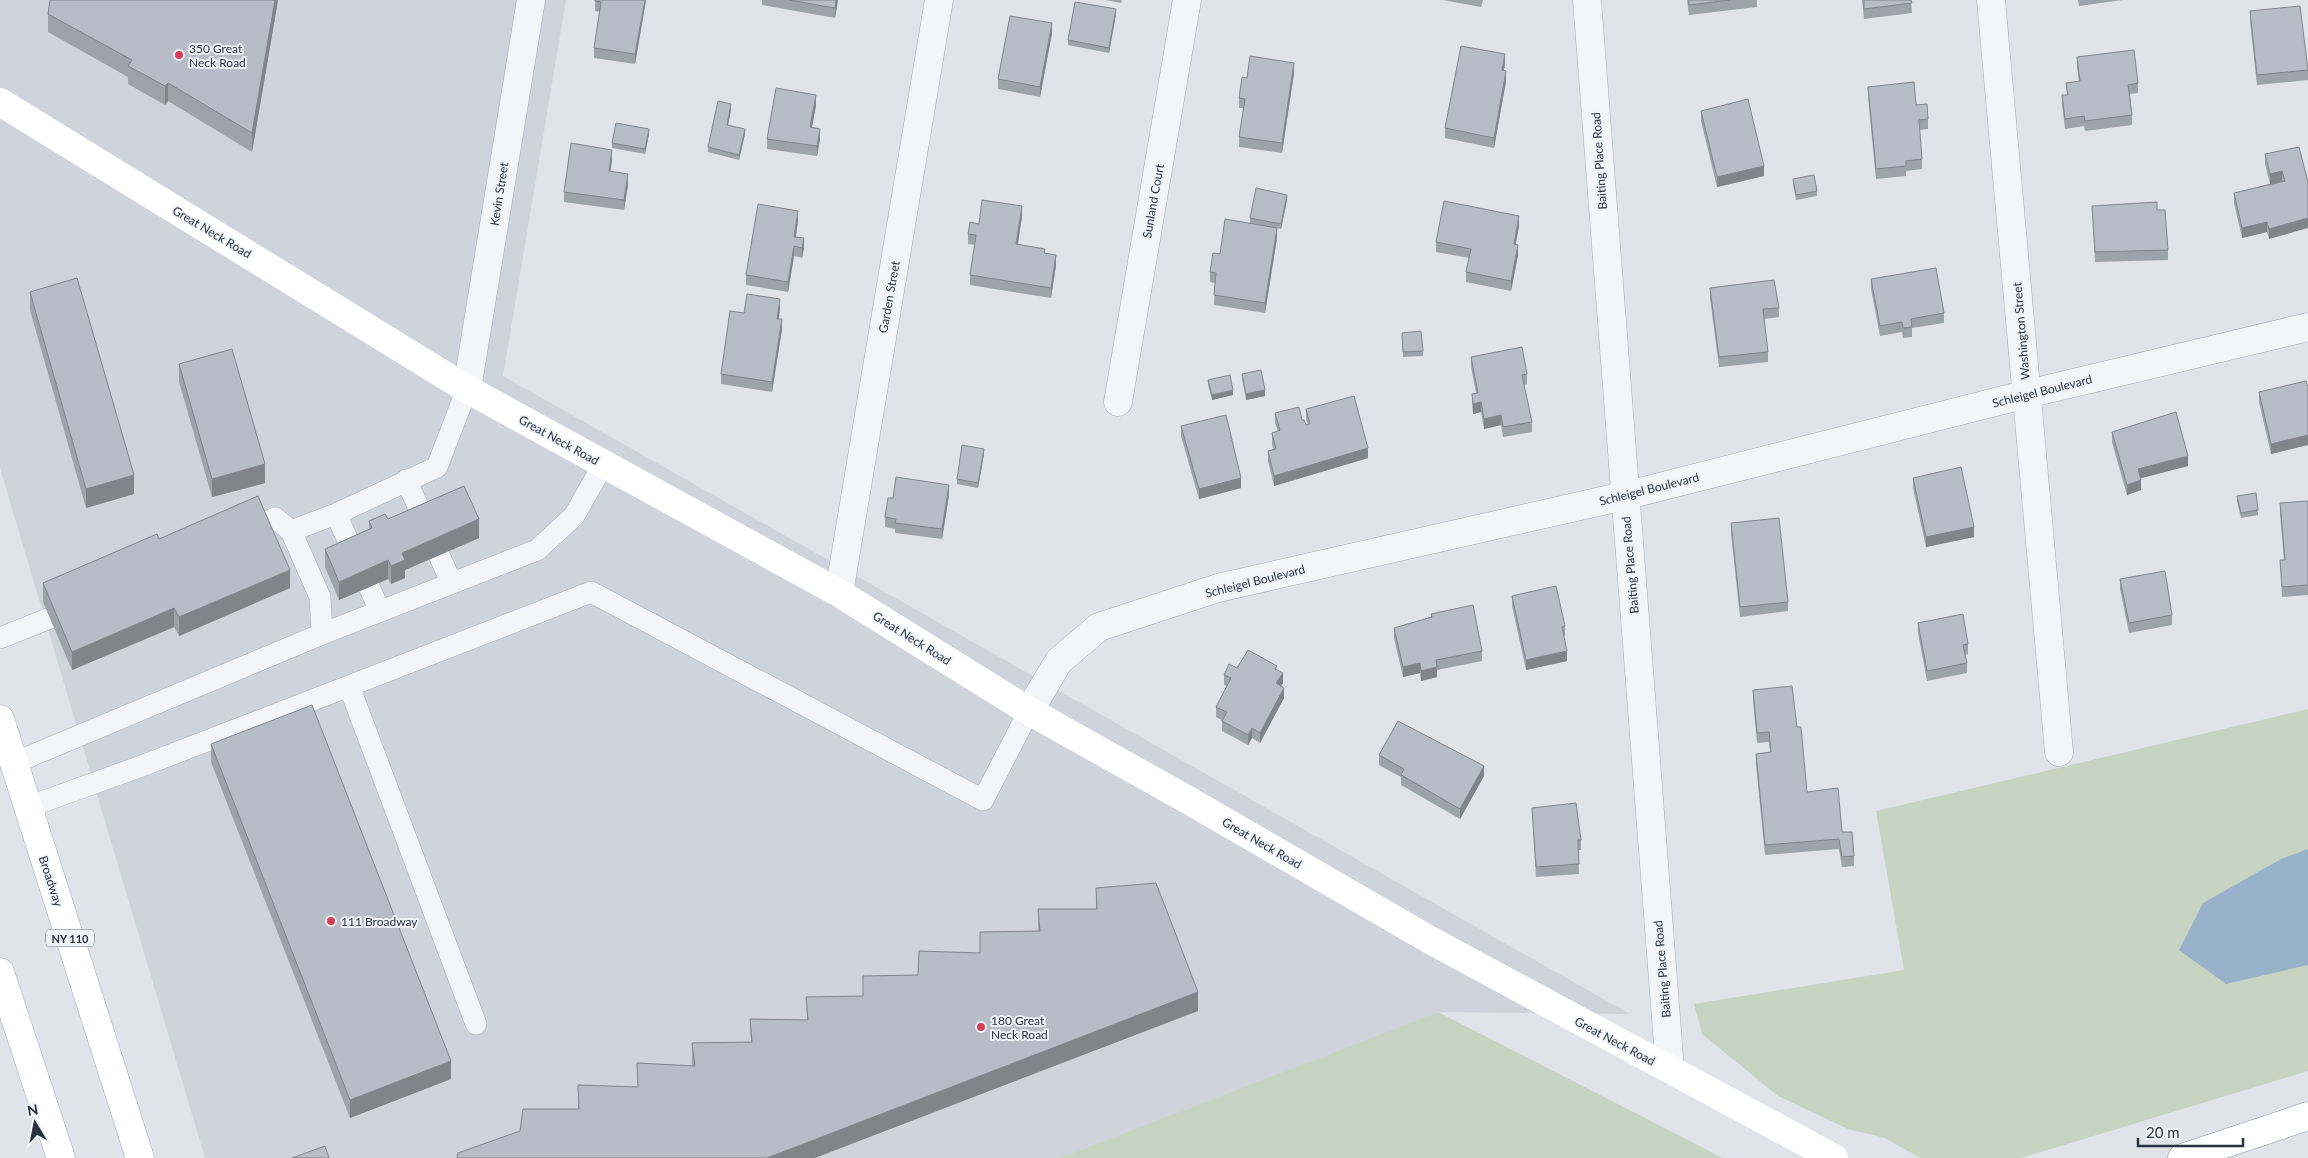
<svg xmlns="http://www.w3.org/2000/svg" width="2308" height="1158" font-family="Lato,sans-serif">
<rect width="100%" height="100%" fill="#e0e4ea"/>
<path fill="#ced3dc" d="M0 0H566L503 376 1630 1014 1438 1012 1059 1158H205L0 468Z"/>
<path fill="#c6d4c1" d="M2308 709V1071L2021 1158H1920L1885 1138 1848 1129 1778 1096 1702 1034 1694 1004 1904 970 1876 811Z
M1438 1012 1723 1158H1059Z"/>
<path fill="#99b2cc" d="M2308 849V965L2226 984 2179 950 2203 903 2281 859Z"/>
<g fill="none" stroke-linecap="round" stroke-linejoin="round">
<g stroke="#a5abb4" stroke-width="22">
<path id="service" d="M406 480 425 521
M336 514 380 611
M262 524 275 518 291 531 320 597 322 634
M291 531 336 514 437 467 467 389
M439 555 451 582
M0 638 50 618
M349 686 591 592 983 800 1029 711
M14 763 322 634 537 550 574 516 603 465
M28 807 147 764 349 686 476 1024"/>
</g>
<g stroke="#a5abb4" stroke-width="29">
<path id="minor" d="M1587 0 1670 1070
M1991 0 2059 752
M467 389 531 0
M1118 402 1187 0
M839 593 939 0
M1029 711 1059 661 1099 627 1218 588 1624 496 2027 394 2308 327"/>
</g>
<g stroke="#9fa8b6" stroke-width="29">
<path id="primary" d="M0 719 140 1158
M0 972 61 1158"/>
</g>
<g stroke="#8791a1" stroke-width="29">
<path id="motorway" d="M2182 1158 2308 1116"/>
</g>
<use href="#service" stroke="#f3f5f8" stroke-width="21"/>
<use href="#minor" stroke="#f3f5f8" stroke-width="28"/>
<path stroke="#fff" stroke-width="28" d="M0 102 467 389 839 593 1029 711 1188 800 1430 940 1834 1158"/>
<use href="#primary" stroke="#fff" stroke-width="28"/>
<use href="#motorway" stroke="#fff" stroke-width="28"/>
</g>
<path fill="#9da3ab" d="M50 0H278L252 152 168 101 165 105 128 84V77L48 32V14Z
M595 0H646L635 64 594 58V48L600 12 595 11Z
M762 0H838L835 18 762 5Z
M1105 0H1122L1121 3Z
M1443 0H1483L1481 7Z
M1687 0H1757V7L1689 15Z
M1862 0H1911L1912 13 1864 19Z
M2078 0H2123L2079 6Z
M2250 11 2308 70V80L2257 85 2250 21Z
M1116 14 1109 53 1068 45V40Z
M1052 33 1040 97 998 89V79Z
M2077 57 2138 83V93L2130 94 2132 115V125L2085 131 2084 126 2065 129 2062 105V95H2067L2066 83 2079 81 2077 67Z
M1505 64 1504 70 1506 81 1494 148 1445 138V128Z
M1294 73 1282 153 1239 147V137L1244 108H1239V98L1247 78Z
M1868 87 1916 105 1928 119V129L1919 130 1922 159V169L1906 171V176L1876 179 1868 97Z
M816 105 812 128 820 139 817 156 767 149V139Z
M731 110 728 125 745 134 739 160 708 152V147Z
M1701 111 1764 176 1717 187 1701 121Z
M649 134 645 154 612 148V143Z
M2299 147 2269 239 2267 232 2242 238 2234 203V193L2282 181 2270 184 2265 164V154Z
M612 160 610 171 628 184 624 210 564 202V192Z
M1793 179 1817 191V196L1796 200 1793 184Z
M1287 200 1281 229 1277 228V238L1265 313 1214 305 1215 283 1210 282V272L1220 254 1261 225 1250 223V218Z
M2092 206 2157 210 2168 250V260L2095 262Z
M1022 216 1018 245 1045 253 1056 265 1051 298 970 285V275L975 245 968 244V234L979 224Z
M798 221 796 237 804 248 802 258 794 256 788 292 746 285V275Z
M1519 226 1515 245 1518 255 1511 291 1466 282V272L1469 258 1436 252V242Z
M1871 279 1944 313V323L1912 328V337L1903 338 1902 332 1880 336 1871 289Z
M1710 288 1779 308V317L1764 319 1768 352V362L1719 367 1710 298Z
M30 292 134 494 86 508 30 310Z
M780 309 779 319 782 329 772 392 721 384V374L744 313Z
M1402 333 1423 351V356L1403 357Z
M1471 357 1527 374V384L1524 385 1532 422V432L1503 437 1501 425 1484 429 1481 412 1473 414 1472 404V394L1476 393 1471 367Z
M179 364 265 483 212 497 179 382Z
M1242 374 1265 396 1246 400 1242 379Z
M1208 380 1233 395 1212 400 1208 385Z
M2308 387V445L2271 454 2259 402V392Z
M1306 409 1368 458 1274 486 1268 461V451L1273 449 1272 443V433L1278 431 1275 423V413L1302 420 1306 425H1308L1306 419Z
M1181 426 1241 488 1199 499 1181 436Z
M2112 432 2188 466 2141 478V490L2127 495 2112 442Z
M984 454 978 488 957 484V479Z
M1913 478 1974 537 1926 547 1913 488Z
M949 495 942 539 895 533V529L885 527V517L893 498Z
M2237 496 2258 510V515L2241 518 2237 501Z
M2308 501V595L2282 597 2280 560H2284L2280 513V503Z
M388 519 479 538 405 570V578L391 584 388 579 339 600 325 567V549L369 529V521Z
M1731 523 1788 602V611L1740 617 1731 533Z
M159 539 290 588 179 636 174 627 72 670 43 602V583Z
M2120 579 2172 615V625L2129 633 2120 589Z
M1512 596 1565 626V636H1564L1567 661 1526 670 1512 606Z
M1431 614 1482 651V661L1437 670V677L1421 681 1420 673 1403 677 1394 638V628L1431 617Z
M1918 623 1968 644V654L1965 655 1967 663V673L1927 681 1918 633Z
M1237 668 1277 670 1283 683 1281 686 1284 698 1260 743 1252 738 1248 745 1222 731V720L1216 717V707L1227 686 1224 685V675Z
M1753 690 1797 727 1807 792 1842 832 1854 856V866L1842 867 1839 849 1765 855 1756 764V754L1770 752 1769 742 1757 743 1753 700Z
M211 744 451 1079 350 1118 211 762Z
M1379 755 1484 776 1460 819 1401 785V777L1379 765Z
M1532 808 1581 840V850H1578L1579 874 1536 877Z
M1096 888 1198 1011 520 1131 578 1109V1085L638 1087 637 1063 692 1066V1043L751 1042 750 1019 807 1020 806 997 863 996 918 975 1038 931V909H1096Z"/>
<path fill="#80848b" d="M275 0H278L252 152V133Z
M645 0H646L635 64V54Z
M836 0H838L835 18V8Z
M1116 9V14L1109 53V48Z
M1052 23V33L1040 97V87Z
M1505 54V64L1502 80V70Z
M1294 63V73L1282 153V143Z
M1506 71V81L1494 148V138Z
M168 83V101L165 105V86Z
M816 95V105L810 137V127Z
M731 104V110L727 130V125Z
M649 129V134L645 154V149Z
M745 129V134L739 160V155Z
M820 129V139L817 156V146Z
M612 150V160L609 181V171Z
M1764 166V176L1717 187V177Z
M2282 171V181L2270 184V174Z
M628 174V184L624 210V200Z
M1287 195V200L1281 229V224Z
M1022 206V216L1016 254V244Z
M798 211V221L794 247V237Z
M1519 216V226L1514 254V244Z
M2308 218V228L2269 239V229Z
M2267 222V232L2242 238V228Z
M1277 228V238L1265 313V303Z
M804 238V248L802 258V248Z
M1518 245V255L1511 291V281Z
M794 246V256L788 292V282Z
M1056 255V265L1051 298V288Z
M780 299V309L777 329V319Z
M782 319V329L772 392V382Z
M1233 390V395L1212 400V395Z
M1265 390V396L1246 400V394Z
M1481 402V412L1473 414V404Z
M1501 415V425L1484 429V419Z
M2308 435V445L2271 454V444Z
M1368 448V458L1274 486V476Z
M984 449V454L978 488V483Z
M2188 456V466L2138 479V469Z
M265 464V483L212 497V479Z
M134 475V494L86 508V489Z
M1241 478V488L1199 499V489Z
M2141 480V490L2127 495V485Z
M949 485V495L942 539V529Z
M479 519V538L405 570V578L391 584V566L402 553Z
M1974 527V537L1926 547V537Z
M388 560V579L339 600V582Z
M290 570V588L179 636V617Z
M174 608V627L72 670V652Z
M1567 651V661L1526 670V660Z
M1420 663V673L1403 677V667Z
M1437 667V677L1421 681V671Z
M1283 673V683L1276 693V683Z
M1284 688V698L1260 743V733Z
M1252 728V738L1248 745V735Z
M1484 766V776L1460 819V809Z
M1198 992V1011L815 1158H767Z
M451 1061V1079L350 1118V1100Z"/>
<path fill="#b7bdc7" stroke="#80848b" d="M50 0H275L252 133 168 83 165 86 128 66 132 60 48 14Z
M595 0H645L635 54 594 48 601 2 595 1Z
M789 0H836L835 8Z
M1689 0H1730L1689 5Z
M1864 0H1911L1912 3 1864 9Z
M1075 2 1116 9 1109 48 1068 40Z
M2300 6 2308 70 2257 75 2250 11Z
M1010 16 1052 23 1040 87 998 79Z
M1461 46 1505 54 1502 70 1506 71 1494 138 1445 128Z
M2134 50 2138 83 2128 85 2132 115 2085 121 2084 116 2065 119 2062 95H2068L2066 83 2080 81 2077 57Z
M1250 56 1294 63 1282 143 1239 137 1245 99 1239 98 1242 77 1247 78Z
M1914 82 1916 105 1927 104 1928 119 1919 120 1922 159 1906 161V166L1876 169 1868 87Z
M776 88 816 95 810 127 820 129 817 146 767 139Z
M1748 99 1764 166 1717 177 1701 111Z
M718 101 731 104 727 125 745 129 739 155 708 147Z
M616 123 649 129 645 149 612 143Z
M571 143 612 150 609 171 628 174 624 200 564 192Z
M2299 147 2308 182V218L2269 229 2267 222 2242 228 2234 193 2285 181 2282 171 2270 174 2265 154Z
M1814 175 1817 191 1796 195 1793 179Z
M1256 188 1287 195 1281 224 1250 218Z
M982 200 1022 206 1016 244 1045 249 1044 253 1056 255 1051 288 970 275 976 235 968 234 970 222 979 224Z
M1444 201 1519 216 1514 244 1518 245 1511 281 1466 272 1471 249 1436 242Z
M2157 202V210H2165L2168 250 2095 252 2092 206Z
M758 204 798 211 794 237 804 238 802 248 794 246 788 282 746 275Z
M1225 219 1277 228 1265 303 1214 295 1216 273 1210 272 1213 253 1220 254Z
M1936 268 1944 313 1911 319 1912 327 1903 328 1902 322 1880 326 1871 279Z
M77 278 134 475 86 489 30 292Z
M1774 280 1779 308 1763 309 1768 352 1719 357 1710 288Z
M747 294 780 299 777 319H782L772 382 721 374 730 311 744 313Z
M1421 331 1423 351 1403 352 1402 333Z
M1522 347 1527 374 1522 375 1532 422 1503 427 1501 415 1484 419 1481 402 1473 404 1472 394 1478 393 1471 357Z
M232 349 265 464 212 479 179 364Z
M1261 370 1265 390 1246 394 1242 374Z
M1230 375 1233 390 1212 395 1208 380Z
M2306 381 2308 387V435L2271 444 2259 392Z
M1354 396 1368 448 1274 476 1268 451 1276 449 1272 433 1280 430 1275 413 1299 407 1302 420H1304L1306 425 1310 424 1306 409Z
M2176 412 2188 456 2138 469 2141 480 2127 485 2112 432Z
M1226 415 1241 478 1199 489 1181 426Z
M962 445 984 449 978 483 957 479Z
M1961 467 1974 527 1926 537 1913 478Z
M896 477 949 485 942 529 895 523 896 519 885 517 888 498H893Z
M464 486 479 519 402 553 405 560 391 566 388 560 339 582 325 549 372 528 369 521 385 514 388 519Z
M2256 493 2258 510 2241 513 2237 496Z
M258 496 290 570 179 617 174 608 72 652 43 583 157 534 159 539Z
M2308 501V585L2282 587 2280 560H2285L2280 503Z
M1779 518 1788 602 1740 607 1731 523Z
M2165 571 2172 615 2129 623 2120 579Z
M1556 586 1565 626 1562 627 1567 651 1526 660 1512 596Z
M1473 605 1482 651 1436 660 1437 667 1421 671 1420 663 1403 667 1394 628 1432 617 1431 614Z
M1963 614 1968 644 1963 645 1967 663 1927 671 1918 623Z
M1248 650 1277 666 1275 669 1283 673 1276 683 1284 688 1260 733 1252 728 1248 735 1222 721 1227 712 1216 707 1231 678 1224 675 1229 664 1237 668Z
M1792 686 1797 727H1801L1807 792 1838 788 1842 832H1852L1854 856 1842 857 1839 839 1765 845 1756 754 1771 752 1769 732 1757 733 1753 690Z
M312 705 451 1061 350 1100 211 744Z
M1398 721 1484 766 1460 809 1401 775 1404 769 1379 755Z
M1576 803 1581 840H1578L1579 864 1536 867 1532 808Z
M1156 883 1198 992 767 1158H457L458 1153 520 1131 523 1109H579L578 1085 638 1087 637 1063 695 1066 692 1043 752 1042 750 1019 808 1020 806 997 863 996V976L918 975 919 951 980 953V932L1040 931 1038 909H1097L1096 888Z
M325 1146 329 1158H292Z"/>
<g fill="#d53e57" stroke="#f0f3f7" stroke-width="2">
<circle cx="179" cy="55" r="5"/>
<circle cx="331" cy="921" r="5"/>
<circle cx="981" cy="1027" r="5"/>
</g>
<g text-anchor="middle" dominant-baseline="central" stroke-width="4" stroke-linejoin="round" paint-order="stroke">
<rect fill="#f0f3f7" stroke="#646c78" stroke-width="1" x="46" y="929.5" width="48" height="17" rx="4"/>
<g font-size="11" font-weight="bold" fill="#283242">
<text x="70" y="938">NY 110</text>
</g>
<g font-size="12" fill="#283242" stroke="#f0f3f7" text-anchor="start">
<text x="189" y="48">350 Great<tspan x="189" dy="14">Neck Road</tspan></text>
<text x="341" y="921">111 Broadway</text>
<text x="991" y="1020">180 Great<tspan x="991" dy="14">Neck Road</tspan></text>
</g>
<g font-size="12" fill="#283242" stroke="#f0f3f7">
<text transform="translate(1599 161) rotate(-94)">Baiting Place Road</text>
<text transform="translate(499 194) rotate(-81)">Kevin Street</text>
<text transform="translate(1153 201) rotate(-80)">Sunland Court</text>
<text transform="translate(212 232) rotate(31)">Great Neck Road</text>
<text transform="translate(889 297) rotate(-80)">Garden Street</text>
<text transform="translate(2021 331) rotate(-95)">Washington Street</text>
<text transform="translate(2042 391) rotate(-14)">Schleigel Boulevard</text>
<text transform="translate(559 440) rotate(29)">Great Neck Road</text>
<text transform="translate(1649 489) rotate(-14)">Schleigel Boulevard</text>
<text transform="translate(1630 565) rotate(-95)">Baiting Place Road</text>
<text transform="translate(1255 581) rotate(-14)">Schleigel Boulevard</text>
<text transform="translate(912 638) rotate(32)">Great Neck Road</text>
<text transform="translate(1262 843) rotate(30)">Great Neck Road</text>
<text transform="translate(51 881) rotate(72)">Broadway</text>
<text transform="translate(1662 969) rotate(-95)">Baiting Place Road</text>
<text transform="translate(1615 1041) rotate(28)">Great Neck Road</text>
</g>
</g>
<g transform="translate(35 1123) rotate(350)" stroke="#f0f3f7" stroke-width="4" paint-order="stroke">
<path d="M0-4L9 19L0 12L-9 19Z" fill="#283242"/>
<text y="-8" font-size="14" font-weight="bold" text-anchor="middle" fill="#283242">N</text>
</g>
<path d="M2138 1138v8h105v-8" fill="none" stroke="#283242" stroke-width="2.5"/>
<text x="2146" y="1138" font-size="15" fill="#283242" stroke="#f0f3f7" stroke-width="4" paint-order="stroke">20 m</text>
</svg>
